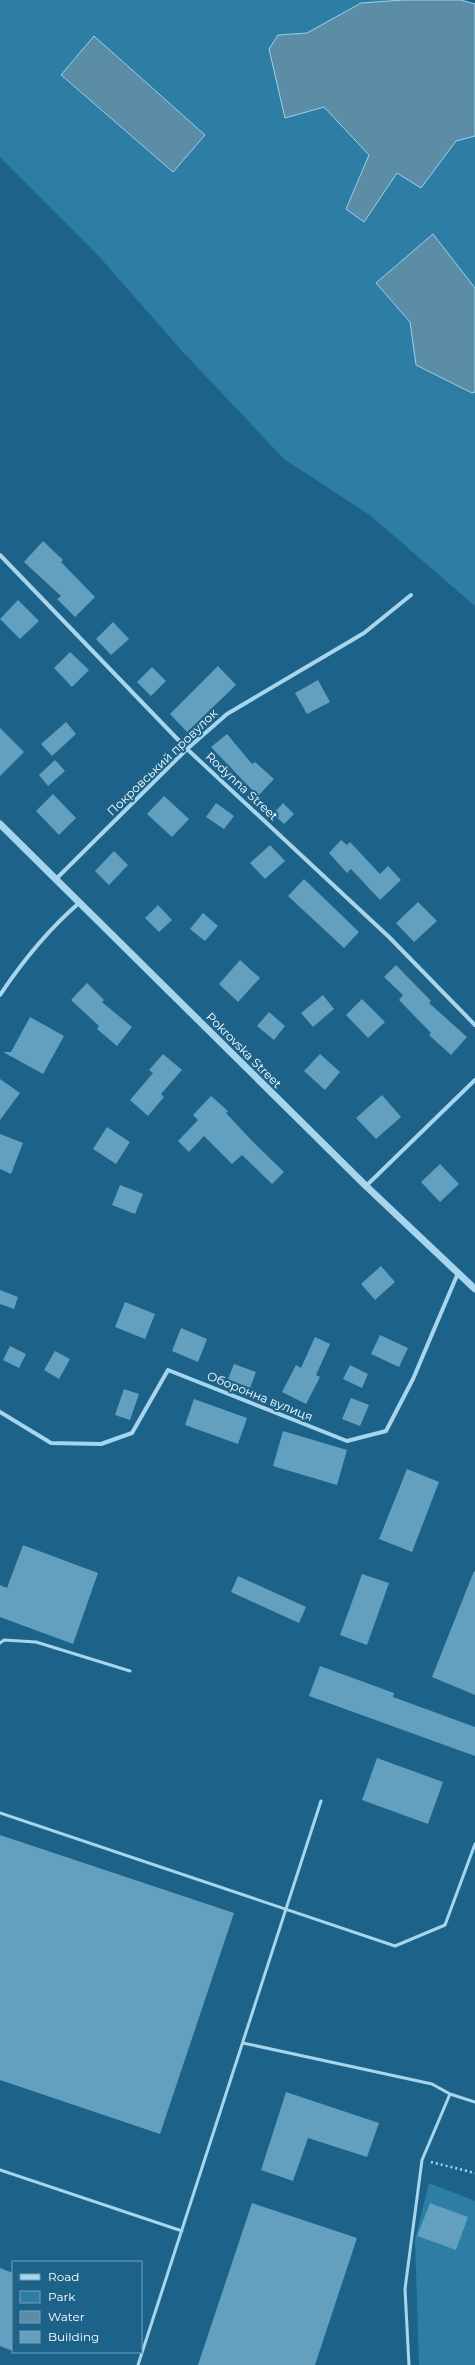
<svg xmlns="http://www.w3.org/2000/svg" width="475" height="2365" font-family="Montserrat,sans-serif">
<rect width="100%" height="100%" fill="#1d6389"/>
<path fill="#2d7da5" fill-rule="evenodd" d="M0 0H403L361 3 307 33 278 35 324 107 369 155 346 208 364 222 397 173 421 188 456 141 475 136V288L433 234 376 283 410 322 416 365 472 392H475V606L371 516 284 459 182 351 96 253 0 157ZM94 37 205 135 173 172 61 76Z
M429 2183 475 2201V2365H419L415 2240Z"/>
<path fill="#5c8da7" stroke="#9ad3ee" d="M403 0H461L475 4V136L456 141 421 188 397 173 364 222 346 209 369 155 324 107 285 118 269 49 278 35 307 33 361 3Z
M94 36 205 135 173 172 61 75Z
M433 234 475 288V392L472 393 416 365 410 322 376 283Z"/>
<path fill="#639fbe" d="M43 541 63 560 61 562 95 597 75 617 57 599 61 596 24 562Z
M18 600 39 621 20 639 0 619Z
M113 622 129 639 111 655 96 639Z
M70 652 89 670 72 687 54 668Z
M218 666 236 685 187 732 170 714Z
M152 667 166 681 151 696 137 682Z
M318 680 330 702 307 714 295 693Z
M66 722 76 734 52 756 41 744Z
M0 728 24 752 0 776Z
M227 734 252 764 255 762 274 779 258 796 211 747Z
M55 760 65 771 48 786 39 775Z
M53 794 76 818 59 835 36 811Z
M164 796 189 819 172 837 147 814Z
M216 803 234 816 224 829 206 817Z
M283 803 294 814 284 824 273 814Z
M341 840 347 845 350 842 380 874 388 866 401 880 380 900 351 869 347 873 329 853Z
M270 845 285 861 265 879 250 863Z
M114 851 128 865 109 885 95 871Z
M304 879 359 932 344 948 288 896Z
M418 902 437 921 414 942 396 923Z
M158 905 172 920 159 932 145 918Z
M203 913 218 926 205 941 190 929Z
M240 960 260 978 238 1002 219 984Z
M396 965 431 1001 429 1003 467 1037 451 1055 429 1035 431 1033 399 1000 403 995 384 977Z
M87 983 104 1000 102 1002 132 1027 117 1046 97 1029 99 1026 71 1000Z
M323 995 334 1009 313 1027 301 1013Z
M362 999 385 1022 368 1038 346 1015Z
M269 1012 285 1026 274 1040 257 1026Z
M30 1017 64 1036 43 1074 3 1052H11Z
M163 1054 182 1070 161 1094 164 1097 148 1116 130 1100 153 1073 149 1070Z
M320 1054 340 1072 325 1090 304 1071Z
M0 1079 20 1093 0 1120Z
M382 1095 401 1117 376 1139 356 1118Z
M211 1096 228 1111 226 1113 254 1143 284 1172 272 1184 242 1155 232 1164 204 1136 189 1152 178 1141 198 1120 193 1115Z
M107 1127 130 1142 116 1164 93 1149Z
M0 1134 23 1143 11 1174 0 1169Z
M440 1164 459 1184 440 1202 421 1182Z
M120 1185 143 1194 135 1214 112 1205Z
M381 1266 395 1282 375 1300 361 1284Z
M0 1290 18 1297 14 1309 0 1304Z
M125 1302 155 1314 145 1339 115 1327Z
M181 1328 207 1339 198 1362 172 1351Z
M380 1335 408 1348 399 1367 371 1354Z
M315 1337 330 1344 316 1375 320 1377 306 1404 282 1392 296 1365 301 1368Z
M10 1346 26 1354 19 1368 3 1360Z
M55 1351 70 1359 59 1379 44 1370Z
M234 1364 256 1372 250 1388 228 1379Z
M350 1365 368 1374 362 1388 343 1379Z
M124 1389 139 1394 130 1420 115 1415Z
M351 1398 369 1405 360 1426 342 1419Z
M194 1399 247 1418 238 1444 185 1425Z
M283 1431 347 1450 337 1485 273 1466Z
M407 1469 439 1482 412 1552 379 1539Z
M23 1545 98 1573 73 1644 0 1617V1585L7 1588Z
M474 1571 475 1572V1695L432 1677Z
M362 1574 389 1583 367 1645 340 1635Z
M238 1576 306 1607 299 1623 231 1592Z
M320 1666 394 1693 393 1697 475 1727V1756L309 1696Z
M377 1758 443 1782 428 1824 362 1800Z
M0 1835 234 1913 160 2134 0 2080Z
M286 2092 379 2123 367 2157 308 2138 293 2181 261 2170Z
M252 2203 357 2238 315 2365H198Z
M430 2203 468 2217 456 2250 417 2236Z
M0 2268 13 2273V2351L0 2346Z"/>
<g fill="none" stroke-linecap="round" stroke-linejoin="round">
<path stroke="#a7d5ec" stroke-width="2.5" stroke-dasharray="2 3" stroke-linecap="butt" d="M431 2162 475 2173"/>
<path stroke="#a7d5ec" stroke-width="3" d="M0 1643 4 1640 36 1642 130 1671
M0 1813 395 1946 445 1925 475 1844
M243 2043 432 2084 450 2094 475 2102
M0 2170 182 2231
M138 2365 321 1801
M409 2365 405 2289 422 2160 450 2094"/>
<path stroke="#a7d5ec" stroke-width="4" d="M0 555 187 749 389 937 475 1025
M57 878 187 749 227 714 364 633 411 595
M0 995C22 962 49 929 79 903
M366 1186 475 1080
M0 1412 51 1443 101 1444 132 1433 168 1370 347 1441 386 1431 413 1379 458 1273"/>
<path stroke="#a7d5ec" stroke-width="7" d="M0 824 366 1186 475 1289"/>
</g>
<g text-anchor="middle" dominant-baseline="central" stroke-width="4" stroke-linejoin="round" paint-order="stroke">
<g font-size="12" fill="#fff" stroke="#1d6389">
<text transform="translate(162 762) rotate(-44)">Покровський провулок</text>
<text transform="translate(242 786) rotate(43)">Rodynna Street</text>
<text transform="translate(244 1050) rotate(45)">Pokrovska Street</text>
<text transform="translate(260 1396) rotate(22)">Оборонна вулиця</text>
</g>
</g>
<rect x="12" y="2261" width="130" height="92" fill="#1d6389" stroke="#77a1b8"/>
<rect x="20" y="2274" width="20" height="6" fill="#a7d5ec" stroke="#77a1b8"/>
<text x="48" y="2281" font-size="12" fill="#ffffff">Road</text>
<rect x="20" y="2291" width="20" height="12" fill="#2d7da5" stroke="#77a1b8"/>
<text x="48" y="2301" font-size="12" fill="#ffffff">Park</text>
<rect x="20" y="2311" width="20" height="12" fill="#5c8da7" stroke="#77a1b8"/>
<text x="48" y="2321" font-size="12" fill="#ffffff">Water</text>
<rect x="20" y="2331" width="20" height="12" fill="#639fbe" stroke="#77a1b8"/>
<text x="48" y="2341" font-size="12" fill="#ffffff">Building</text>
</svg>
